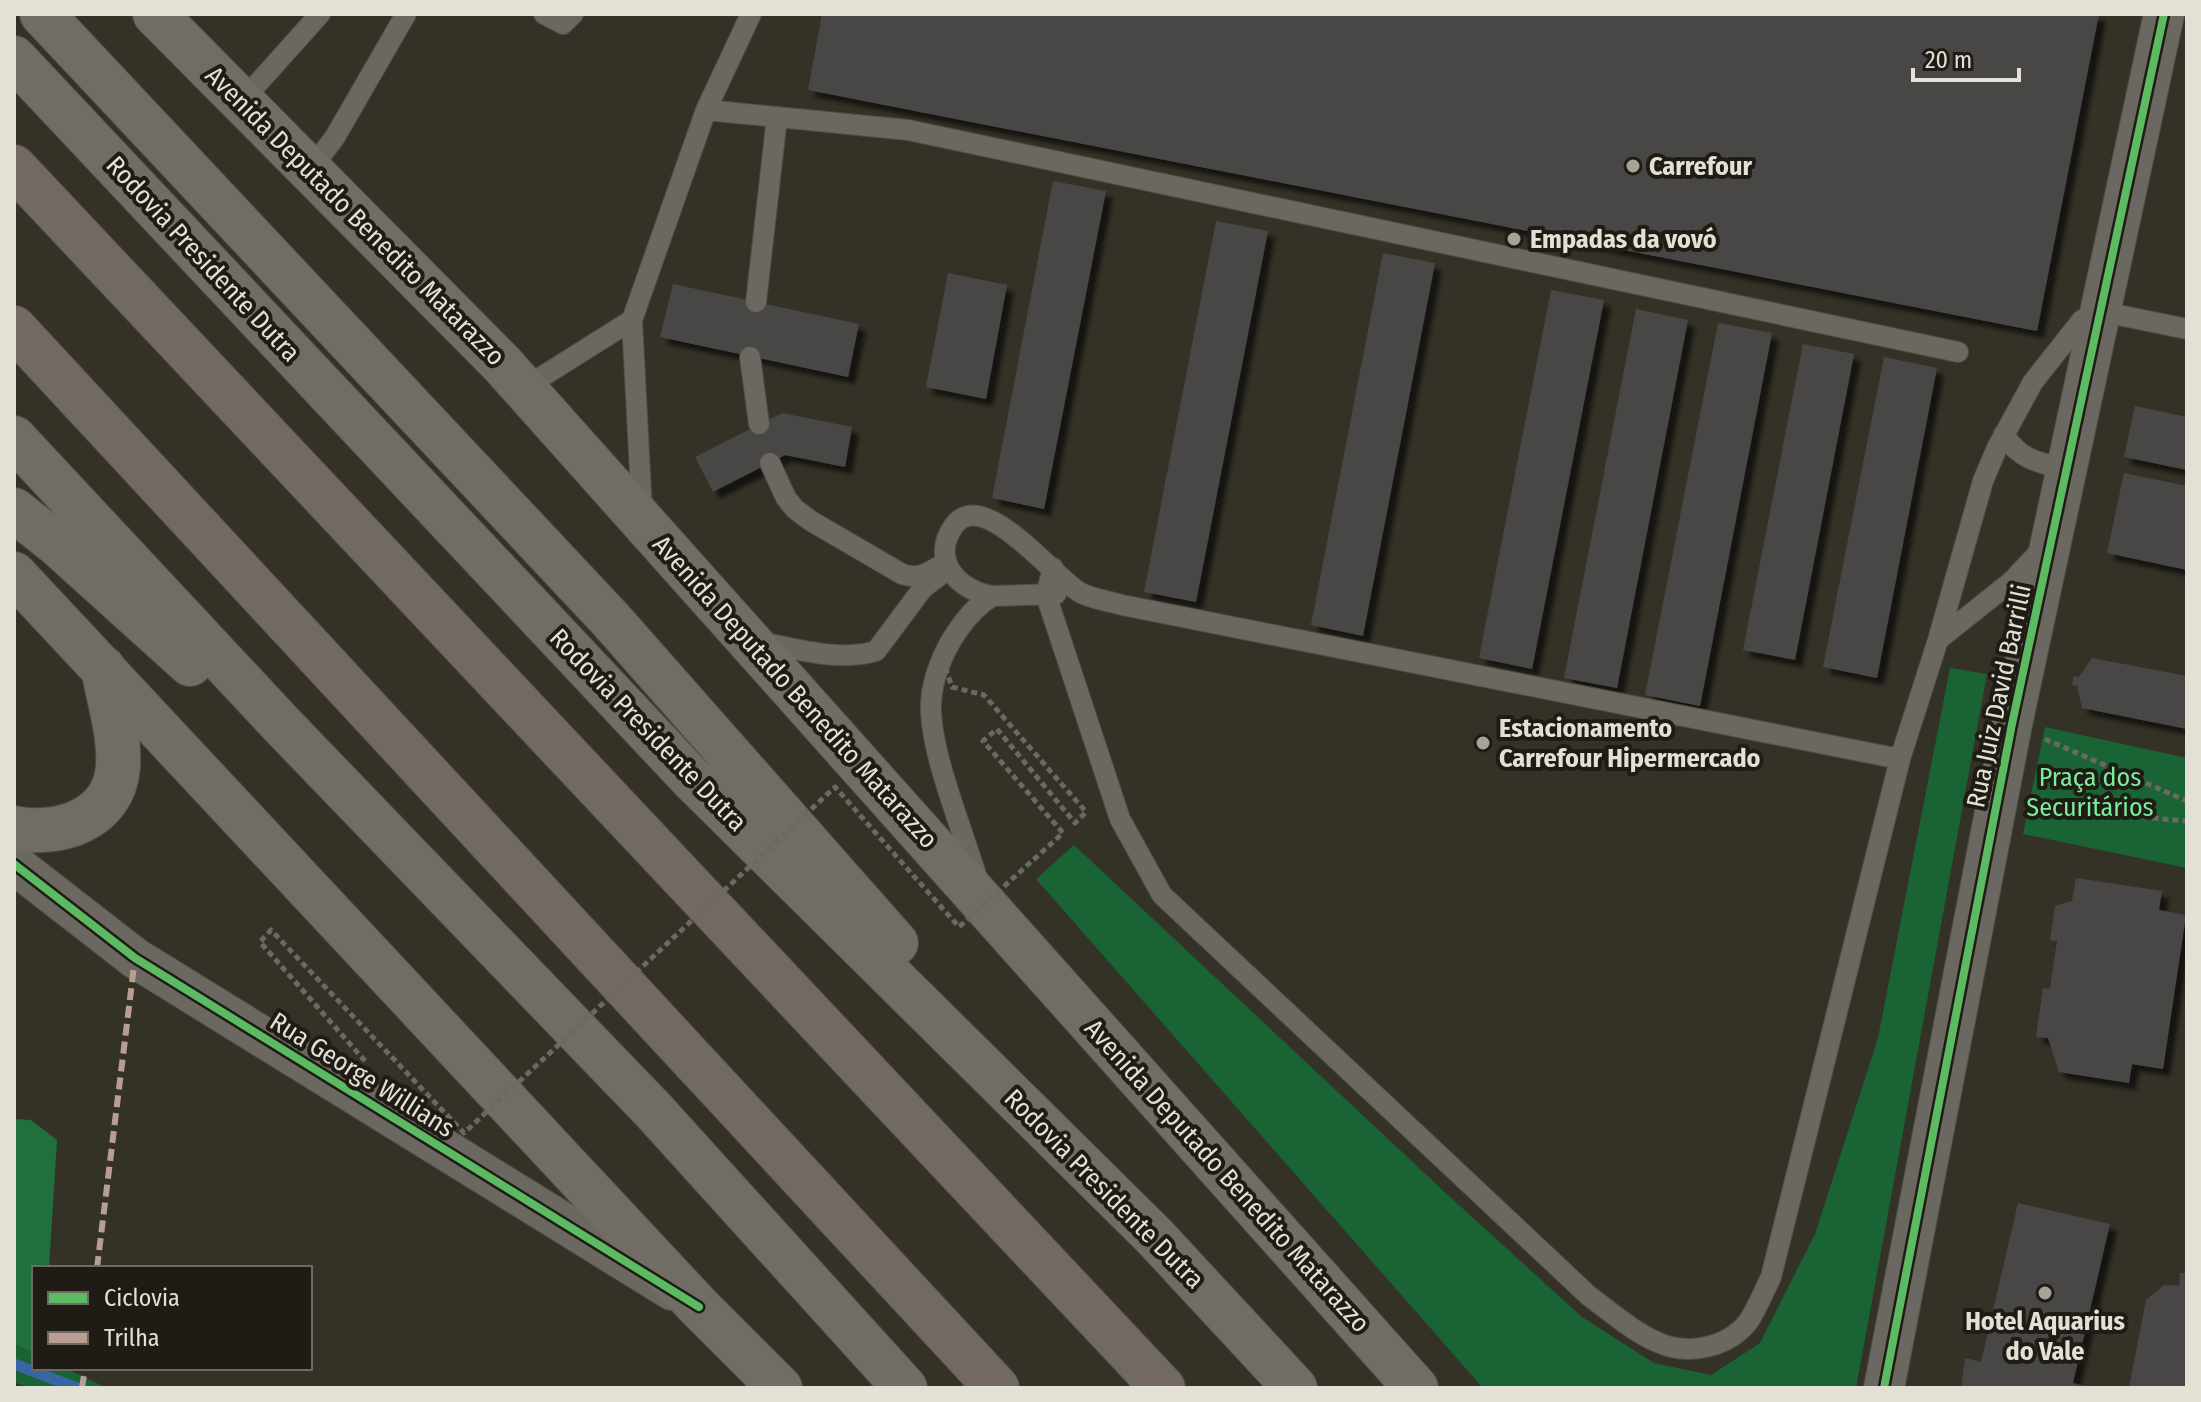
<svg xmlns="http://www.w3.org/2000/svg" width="2201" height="1402" font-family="'Fira Sans Condensed',sans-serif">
<defs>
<filter id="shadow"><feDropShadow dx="7" dy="7" stdDeviation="2" flood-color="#0009"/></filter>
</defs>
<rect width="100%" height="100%" fill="#343227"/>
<path fill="#196334" d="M1950 668 1987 674 1856 1388H1483L1036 879 1074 845 1449 1196 1582 1317 1654 1363 1711 1375 1760 1343 1815 1234 1878 1038Z
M2045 727 2187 758V868L2023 834Z
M14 1344 34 1353V1368H65L107 1388H28L14 1382Z"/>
<path fill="#216f3d" d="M14 1119 31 1120 57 1140 49 1268H34V1353L14 1344Z"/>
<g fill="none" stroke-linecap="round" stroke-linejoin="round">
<path stroke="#3766a3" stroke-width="11" d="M14 1364 77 1388"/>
</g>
<path fill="#4a4744" filter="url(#shadow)" d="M822 14H2099L2037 331 808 90Z
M1053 181 1106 191 1044 509 992 498Z
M1216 221 1268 231 1196 602 1144 592Z
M1383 253 1435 263 1363 636 1311 625Z
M948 273 1007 285 986 399 926 387Z
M673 284 859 324 848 377 660 337Z
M1551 290 1604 300 1532 669 1479 658Z
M1636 309 1688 320 1617 688 1564 678Z
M1718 323 1772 333 1700 706 1645 695Z
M1803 344 1854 354 1795 660 1743 650Z
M1884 357 1937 368 1877 678 1823 667Z
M2135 406 2187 417V470L2124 457Z
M782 413 852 427 845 467 785 455 713 492 695 457Z
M2124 473 2187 486V570L2107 553Z
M2092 658 2187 676V729L2082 708 2077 686 2072 685 2074 676 2079 677Z
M2076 878 2162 891 2159 910 2186 915 2163 1069 2132 1064 2129 1083 2059 1072 2048 1038 2036 1037 2043 988 2050 989 2057 941 2050 940 2055 906 2072 901Z
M2018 1203 2110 1224 2073 1383 2092 1388H1961L1965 1358 1981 1362Z
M2180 1273H2187V1388H2129L2146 1300 2164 1285 2179 1286Z"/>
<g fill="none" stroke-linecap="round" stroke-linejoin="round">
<g stroke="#4f4d44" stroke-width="22">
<path id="service" d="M544 14 563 24 573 14
M242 101 320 14
M706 110 908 130 1958 352
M310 170 335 137 406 14
M756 302 777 117
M750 357 759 424
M524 388 632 320
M2004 434C2018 459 2039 463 2066 469
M770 463 786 498 795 509 811 521 902 574C917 579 924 575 938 567
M642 511 632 320 706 110 751 14
M1053 568 1046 595 1120 819 1162 895 1589 1296C1611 1312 1632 1331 1657 1342 1687 1356 1727 1348 1748 1322 1757 1309 1764 1291 1771 1277L1900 759 1938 640 1983 481 1997 448 2033 382 2082 320 2099 311 2187 329
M993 596C959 591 930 561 953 527 982 483 1054 579 1081 593 1093 599 1109 601 1122 605L1900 759
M1938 640 2012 581 2043 548
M760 642C797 649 839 662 876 651L923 588 948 569
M978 881C964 833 929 751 931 703 932 678 944 650 958 630 968 616 978 604 993 596L1056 594"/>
</g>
<g stroke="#4f4d44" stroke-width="42">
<path id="minor" d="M14 864 135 958 672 1290
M1884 1388 2012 724 2164 14"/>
</g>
<g stroke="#4f4d44" stroke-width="46">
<path id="primary" d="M42 14 611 620 896 943
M155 14 502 364 1416 1388
M14 58 691 778 1155 1237 1295 1388
M14 438 281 724 654 1111 905 1388
M14 510 57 544 190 664
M14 574 699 1307 780 1388
M14 828C58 837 114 820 118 767 120 735 109 700 103 668"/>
</g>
<g stroke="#4f4d44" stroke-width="46">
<path id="motorway" d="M14 167 1163 1388
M14 328 997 1388"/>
</g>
<path stroke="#6b6962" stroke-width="5" stroke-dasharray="6 4" stroke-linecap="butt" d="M2045 739 2187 801
M2033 808 2187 821"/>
<use href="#service" stroke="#6a6861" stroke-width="20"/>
<use href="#minor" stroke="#6a6861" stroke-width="40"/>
<use href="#primary" stroke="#726d64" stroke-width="44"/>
<use href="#motorway" stroke="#726a62" stroke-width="44"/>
<path stroke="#6b6962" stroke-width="5" stroke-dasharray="6 4" stroke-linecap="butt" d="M365 1061 260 942 271 930 464 1133 835 787 959 927 1063 833 983 741 997 729 1075 823 1086 812 984 695 952 687 942 658"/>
<path stroke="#b99d93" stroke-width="6" stroke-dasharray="12 6" stroke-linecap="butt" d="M97 1268 135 958
M82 1388 85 1368"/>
<g stroke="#1e1c14" stroke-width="13">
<path id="cycleway" d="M14 864 135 958 699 1307
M1884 1388 2012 724 2164 14"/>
</g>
<use href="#cycleway" stroke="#5cba63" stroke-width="8"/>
</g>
<g fill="#a6a398" stroke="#1e1c14" stroke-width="3">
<circle cx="1633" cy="166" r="8"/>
<circle cx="1514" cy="239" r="8"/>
<circle cx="1483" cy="743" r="8"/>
<circle cx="2045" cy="1293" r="8"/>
</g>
<g text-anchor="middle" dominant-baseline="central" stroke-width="8" stroke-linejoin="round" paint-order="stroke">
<g font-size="26" font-weight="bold" fill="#e3e0d5" stroke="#1e1c14" text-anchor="start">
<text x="1649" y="166">Carrefour</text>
<text x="1530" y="239">Empadas da vovó</text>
<text x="1499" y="728">Estacionamento<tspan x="1499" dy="30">Carrefour Hipermercado</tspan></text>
<text x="2045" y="1321" text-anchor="middle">Hotel Aquarius<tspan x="2045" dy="30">do Vale</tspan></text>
</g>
<g font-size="26" fill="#e3e0d5" stroke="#1e1c14">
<text transform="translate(355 216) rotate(45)">Avenida Deputado Benedito Matarazzo</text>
<text transform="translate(203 259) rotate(47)">Rodovia Presidente Dutra</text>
<text transform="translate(795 692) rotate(48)">Avenida Deputado Benedito Matarazzo</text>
<text transform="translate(1999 696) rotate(-78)">Rua Juiz David Barrilli</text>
<text transform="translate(648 730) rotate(46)">Rodovia Presidente Dutra</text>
<text transform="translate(362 1075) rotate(32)">Rua George Willians</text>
<text transform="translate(1227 1176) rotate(48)">Avenida Deputado Benedito Matarazzo</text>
<text transform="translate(1104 1189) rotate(45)">Rodovia Presidente Dutra</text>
</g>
<g font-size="26" fill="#7ceb9b" stroke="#1e1c14">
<text x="2090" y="777">Praça dos<tspan x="2090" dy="30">Securitários</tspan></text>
</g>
</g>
<rect width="2201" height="1402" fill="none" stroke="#e3e0d5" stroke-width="32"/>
<rect x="32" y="1266" width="280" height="104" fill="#1e1c14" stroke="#6d6a61" stroke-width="2"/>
<rect x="48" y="1292" width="40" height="12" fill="#5cba63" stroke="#6d6a61" stroke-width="2"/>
<text x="104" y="1306" font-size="24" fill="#e3e0d5">Ciclovia</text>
<rect x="48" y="1332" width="40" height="12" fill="#b99d93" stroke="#6d6a61" stroke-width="2"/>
<text x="104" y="1346" font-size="24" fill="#e3e0d5">Trilha</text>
<path d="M1913 68v12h106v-12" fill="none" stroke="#e3e0d5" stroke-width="4"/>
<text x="1925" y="68" font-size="24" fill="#e3e0d5" stroke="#1e1c14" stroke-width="6" paint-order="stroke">20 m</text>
</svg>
